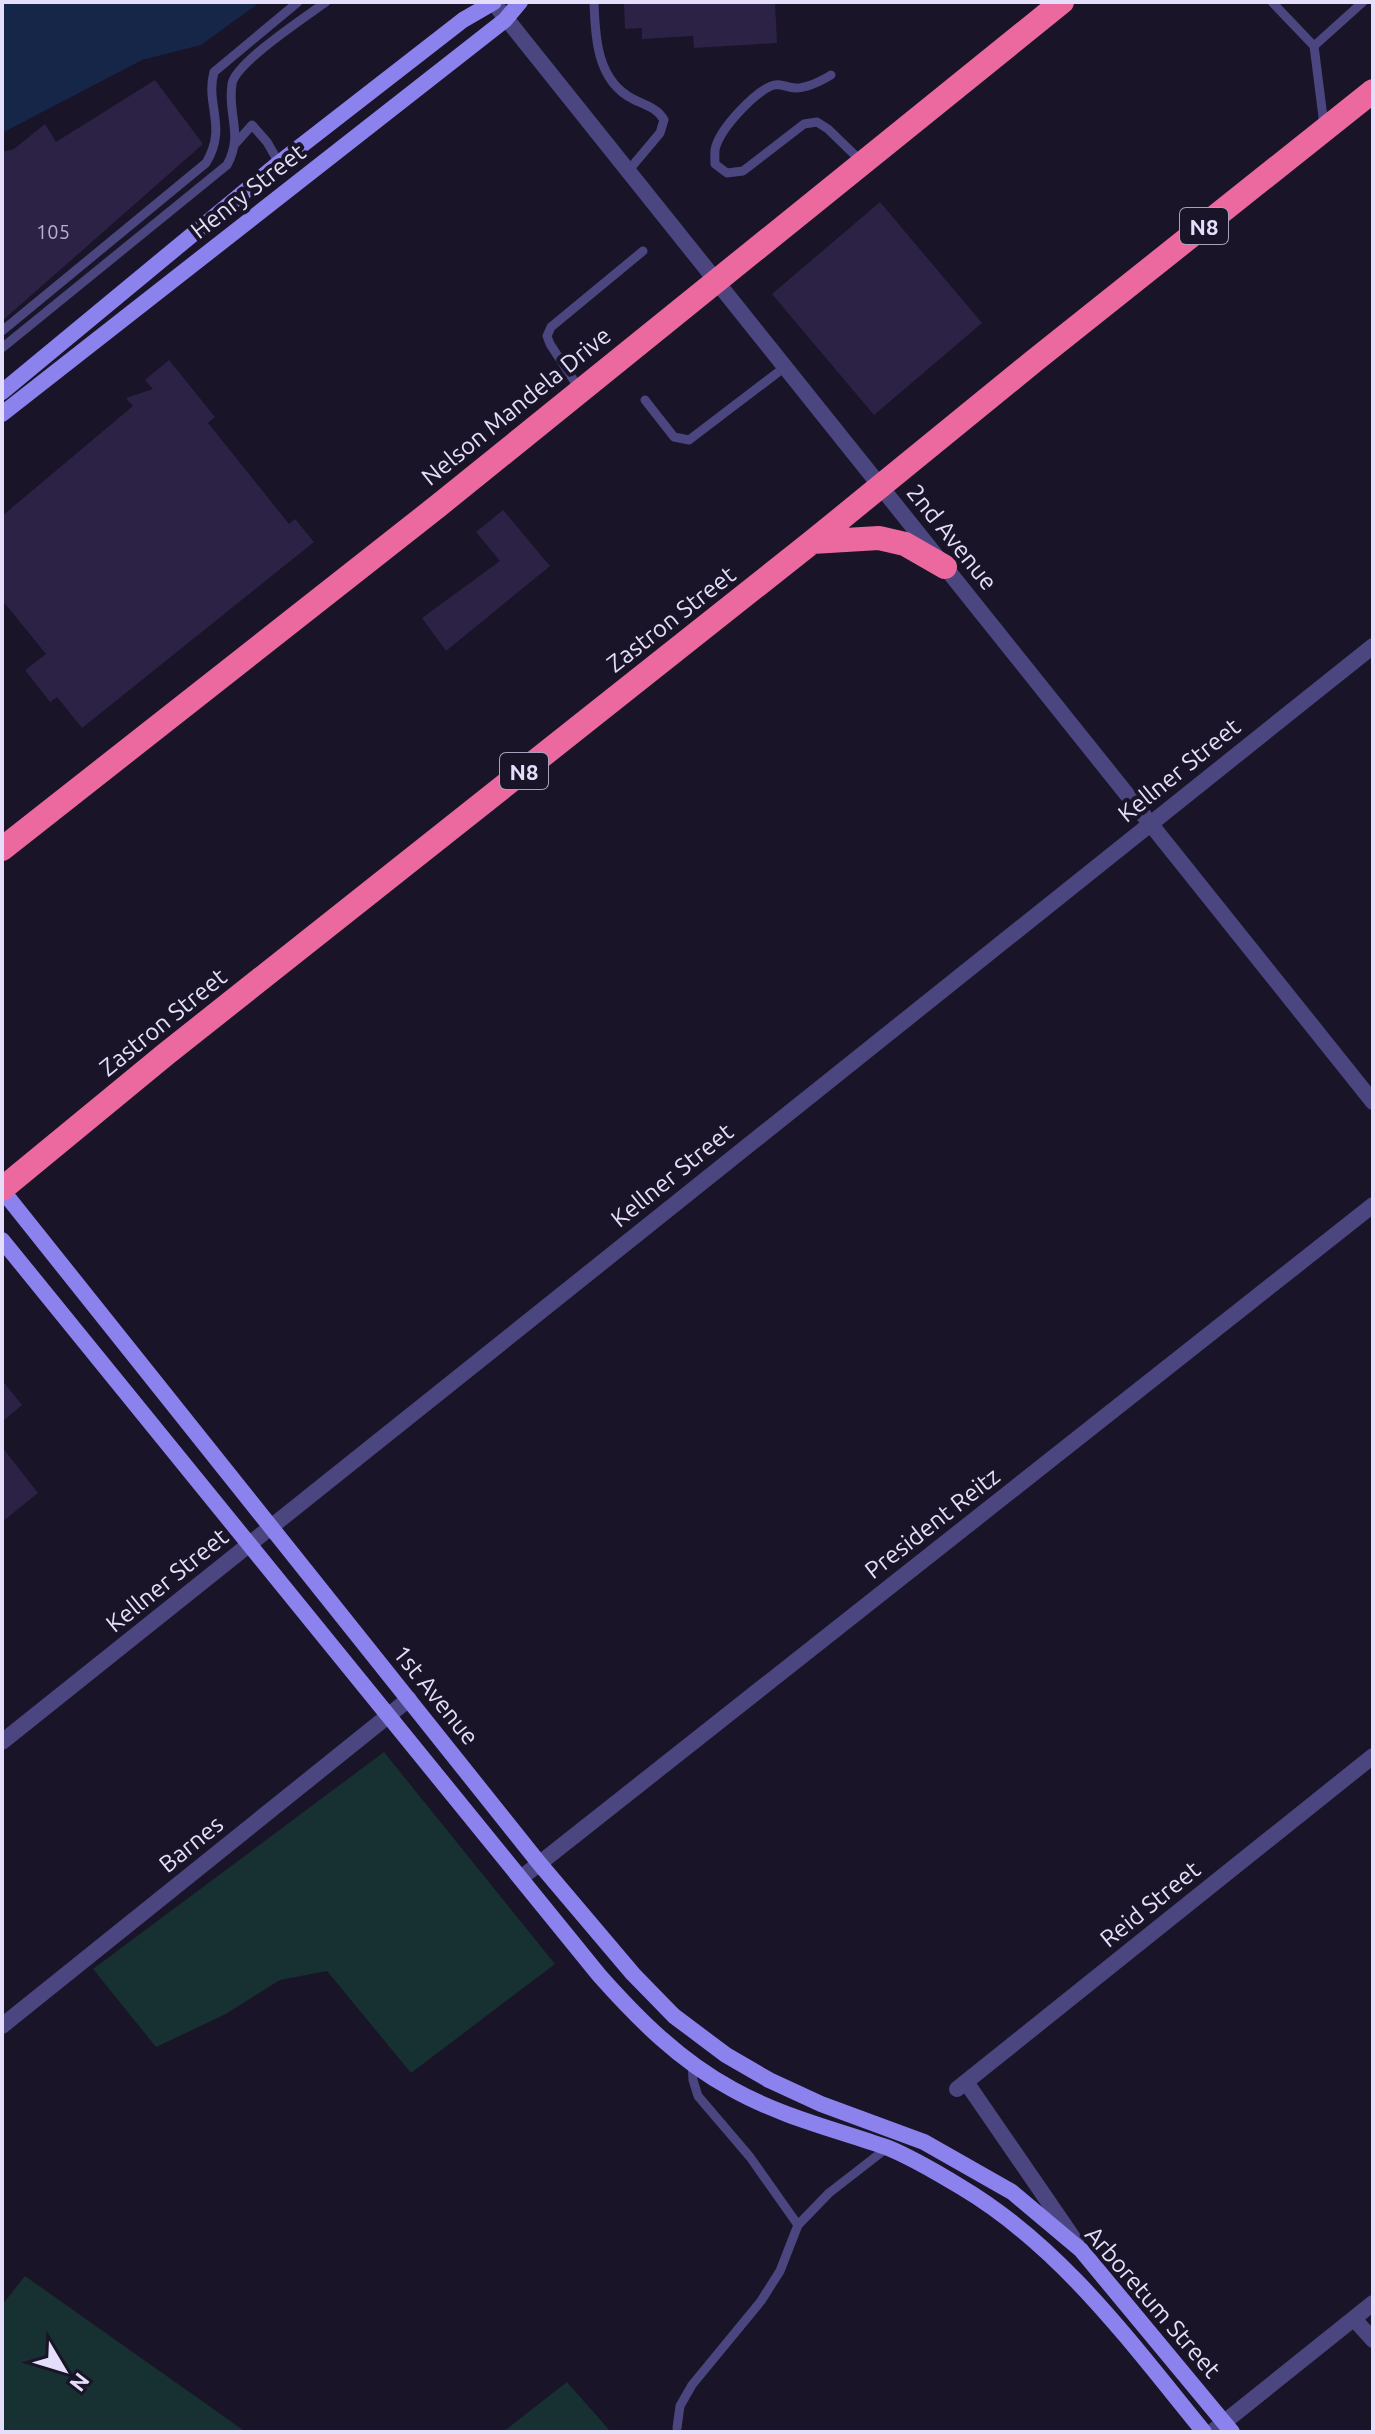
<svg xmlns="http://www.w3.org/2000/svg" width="1375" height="2434" font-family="Ubuntu,sans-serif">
<rect width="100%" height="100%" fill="#191427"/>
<path fill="#173031" d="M384 1752 555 1964 411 2073 327 1971 280 1980 224 2015 156 2047 93 1969Z
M25 2276 246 2432H2V2305Z
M567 2382 611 2432H503Z"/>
<path fill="#162649" d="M2 2H260L201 45 142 60 2 133Z"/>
<path fill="#2c2246" d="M624 2H775L777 43 694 48 693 36 642 39V28L625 29Z
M155 80 203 144 2 321V152L14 149 45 124 56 142Z
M880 202 982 323 874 415 772 294Z
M169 360 215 417 208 423 289 524 295 519 314 542 82 728 57 697 50 702 25 670 46 654 2 600V516L133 406 126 398 153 389 145 380Z
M503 510 550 566 446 651 422 618 500 561 476 532Z
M2 1380 22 1405 2 1422Z
M2 1447 38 1493 2 1522Z"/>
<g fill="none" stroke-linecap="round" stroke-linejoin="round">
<path stroke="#4b4580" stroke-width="9" d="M594 2C595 37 597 81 633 99 644 105 658 108 664 120L660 133 628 171
M1272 2 1314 46 1324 125
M1314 46 1363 2
M831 75C821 81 808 88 796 88 786 88 780 82 771 86 753 94 722 127 716 146 714 151 715 158 715 164L727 173 743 171 804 124 817 122 828 129 862 162
M236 143 252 125 267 142 279 163
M2 331 206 163C228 127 205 105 214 72L298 2
M2 348 227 165C244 134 227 115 232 84 235 63 307 16 326 2
M580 390 550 344 547 336 551 327 643 251
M645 400 674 437 689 440 785 367
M692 2063 693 2080 698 2096 750 2157 798 2225
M677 2428 680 2406 692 2385 761 2301 780 2271 798 2225 829 2193 887 2148"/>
<path stroke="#4b4580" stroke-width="16" d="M493 2 1373 1102
M2 1742 1373 646
M521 1878 1373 1205
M2 2026 409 1699
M966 2082 1076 2242
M957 2089 1373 1756
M1354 2319 1373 2340
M1212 2432 1373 2303"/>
<path stroke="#8c82ee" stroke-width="16" d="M2 392 279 163 463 20 494 2
M2 414 505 20 520 2
M2 1190 539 1863 633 1974 674 2016 726 2055 769 2080 821 2104 924 2142 1012 2192 1081 2250 1232 2432
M2 1240 599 1975C638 2019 680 2061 732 2089 780 2116 834 2129 886 2147 911 2157 938 2173 961 2187 1062 2247 1131 2343 1204 2432"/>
<path stroke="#eb699e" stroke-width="24" d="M812 542 879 538 905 544 945 567
M2 849 438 506 1062 2
M2 1189 166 1054 812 542 1034 361 1373 91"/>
</g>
<g text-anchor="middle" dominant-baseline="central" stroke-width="8" stroke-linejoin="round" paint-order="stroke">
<g font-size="20" fill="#b6afce">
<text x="53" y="231">105</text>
</g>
<g fill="#191427" stroke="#a7a1bb" stroke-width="2">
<rect x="1180" y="208" width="48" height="36" rx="6"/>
<rect x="500" y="753" width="48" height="36" rx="6"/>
</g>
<g font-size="22" font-weight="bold" fill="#e4defb">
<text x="1204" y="226">N8</text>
<text x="524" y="771">N8</text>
</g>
<g font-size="24" fill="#e4defb" stroke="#191427">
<text transform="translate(248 191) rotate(-38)">Henry Street</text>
<text transform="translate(516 406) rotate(-39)">Nelson Mandela Drive</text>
<text transform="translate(952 537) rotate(51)">2nd Avenue</text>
<text transform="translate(671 619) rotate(-38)">Zastron Street</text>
<text transform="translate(1179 770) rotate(-39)">Kellner Street</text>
<text transform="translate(163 1022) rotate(-39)">Zastron Street</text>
<text transform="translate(672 1175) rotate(-39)">Kellner Street</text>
<text transform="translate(932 1523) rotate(-38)">President Reitz</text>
<text transform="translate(167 1580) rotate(-39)">Kellner Street</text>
<text transform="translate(436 1695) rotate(51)">1st Avenue</text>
<text transform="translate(191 1844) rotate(-39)">Barnes</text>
<text transform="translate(1150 1904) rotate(-39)">Reid Street</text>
<text transform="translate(1153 2302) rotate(49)">Arboretum Street</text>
</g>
</g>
<rect width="1375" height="2434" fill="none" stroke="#e4defb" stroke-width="8"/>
<g transform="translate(64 2370) rotate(128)" stroke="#191427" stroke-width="6" paint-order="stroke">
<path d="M0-6L14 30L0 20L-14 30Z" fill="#e4defb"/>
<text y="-12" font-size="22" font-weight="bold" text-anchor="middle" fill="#e4defb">N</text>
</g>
</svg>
